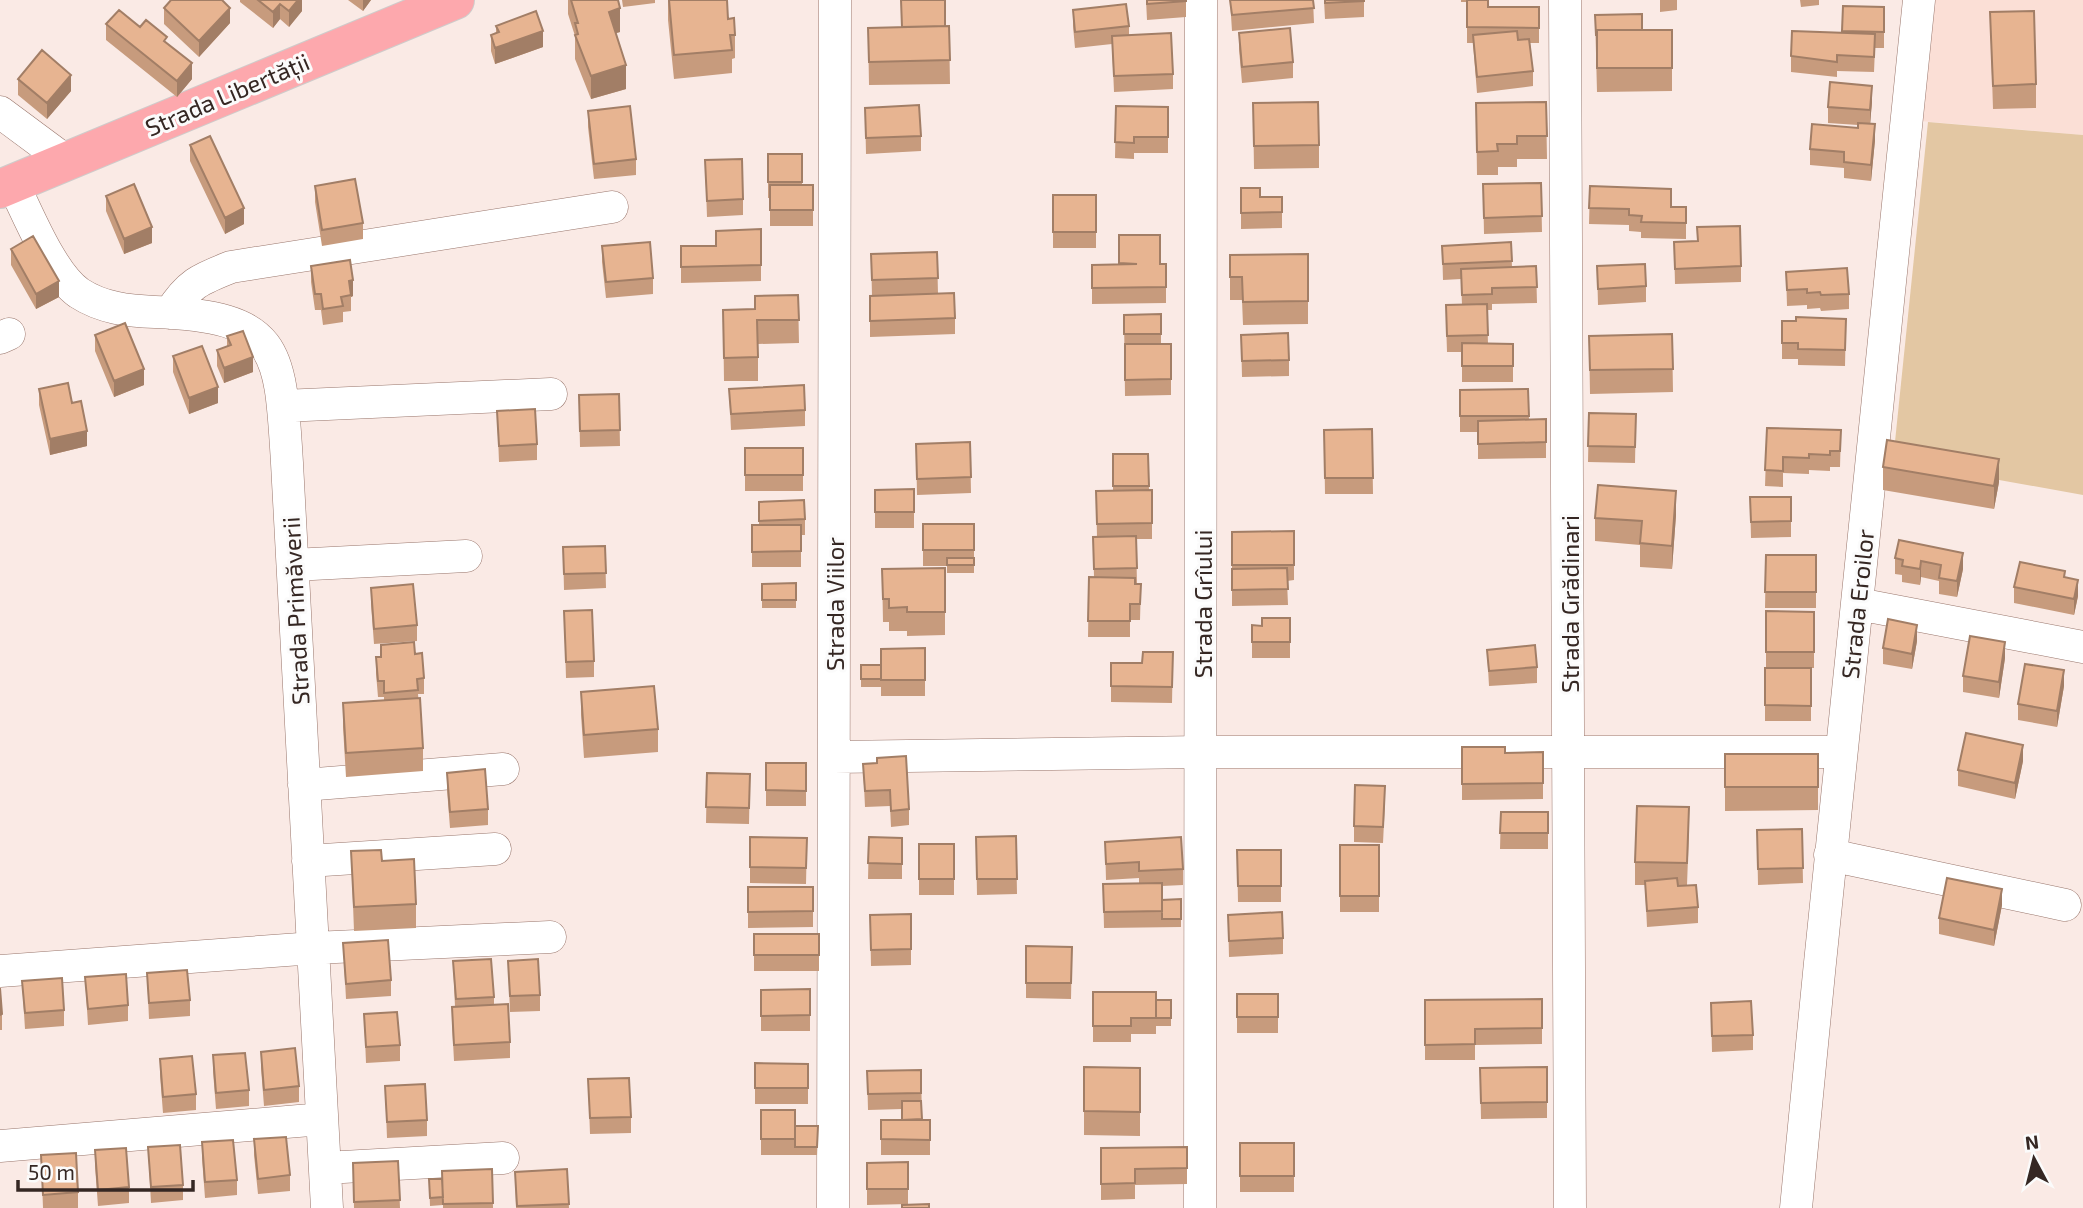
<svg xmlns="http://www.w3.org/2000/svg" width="2083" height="1208" font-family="'Exo 2',sans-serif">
<rect width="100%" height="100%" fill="#faeae5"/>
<path fill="#fbdfd6" d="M1934 0H2083V135L1920 121Z"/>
<path fill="#e3c7a3" d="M1928 122 2083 135V495L1893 461Z"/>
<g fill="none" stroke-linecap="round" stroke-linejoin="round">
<g stroke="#99766c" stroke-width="33">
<path id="minor" d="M1565 0 1570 1208
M0 112 66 161
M13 184C28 214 51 273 79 293 102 308 128 311 155 312 281 317 280 349 287 463L327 1208
M170 313C188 284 200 279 231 267L612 207
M0 338 9 334
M283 406 551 394
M293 565 466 556
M1858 604 2083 647
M834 757 1202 752H1839
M304 785 503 769
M1830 855 2065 905
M308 861 495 849
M0 971 314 948 550 937
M0 1146 322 1119
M325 1168 503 1158
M833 1208 835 0
M1200 1208 1201 0
M1796 1208C1835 805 1876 402 1919 0"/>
</g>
<g stroke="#cfcbca" stroke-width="40">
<path id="major" d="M0 189 455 0"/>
</g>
<use href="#minor" stroke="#fff" stroke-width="32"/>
<use href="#major" stroke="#fda8ad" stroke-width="38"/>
</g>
<path fill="#c79b7d" d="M240 0H302V11L289 27 280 19 273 28 240 2Z
M348 0H371L363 11Z
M568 0H618L620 32 616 33 626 89 591 99 575 59V36L568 14Z
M622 0H655V3L623 7Z
M668 0 728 19 735 35V58L732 59V73L674 79 668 20Z
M1146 0H1186V17L1147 20Z
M1230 0H1313L1314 23 1232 31Z
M1324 0H1364V17L1325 19Z
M1461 0H1488V7H1539V43H1530L1533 71V86L1477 93 1473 43H1467V2H1461Z
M1660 0H1677V10L1660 12Z
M1800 0H1819V5L1801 7Z
M1843 6 1884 7V48H1875L1874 72 1837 71V77L1791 72V56L1842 33Z
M164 8 230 23 199 57 164 24Z
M1073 10 1129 26V35L1173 74V89L1114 92 1112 44 1075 48 1073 26Z
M1990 12 2036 84V108L1993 109Z
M1595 15 1642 30H1672V91L1597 92Z
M106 24 140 27 167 43 192 79 177 97 106 40Z
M496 26 543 47 495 64 491 51V35L496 33Z
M949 26 950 84 869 85 868 28Z
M1239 33 1293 62V78L1242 83 1239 49Z
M18 79 71 91 47 119 18 95Z
M1872 101 1870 124 1875 140 1871 181 1844 178V168L1810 165V149L1858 128V125L1828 123V107Z
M1546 102 1547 159H1517V167H1498V175H1477L1476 103Z
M1253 103 1319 145V168L1254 169Z
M1116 106 1168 107V153H1134V159L1115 158Z
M865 108 921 136V151L866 154Z
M588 111 636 159V175L594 179 588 127Z
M190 145 244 224 225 234 190 161Z
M768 154H802V185H813V226H770V198H768Z
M705 160 743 199V215L707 217Z
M1541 183 1542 232 1484 234 1483 184Z
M315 186 363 223V239L322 246 315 202Z
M1590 186 1671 207H1686V239L1641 238V232L1629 231V225L1589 224Z
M1241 188 1260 197H1282V228L1241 229Z
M1053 195H1096V248H1053Z
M106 196 152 243 124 254 106 211Z
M1697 227 1741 266V282L1675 284 1674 242H1697Z
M761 229V281L681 283V246H716Z
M1119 235 1160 264H1166V303L1092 304V265H1119Z
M1511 242 1512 267 1536 266 1537 303 1492 304V310H1487L1488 344H1513V382H1462V352H1447L1446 321 1462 305 1461 279 1443 280 1442 246Z
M602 246 653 278V294L606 298 602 262Z
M11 249 59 297 36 309 11 265Z
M937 252 938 294 872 296 871 254Z
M1308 254V324L1243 325 1242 300H1230V255Z
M311 266 353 296 351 297V311L343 312V322L323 325 321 310H315L311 282Z
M1597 266 1646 286V302L1598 305Z
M1786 272 1849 294V309L1821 311 1820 308 1807 309V305L1787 306Z
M798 295 799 343 758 344V381H724L723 310 755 309Z
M870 296 955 318V334L870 337Z
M1161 314V344H1171V395L1125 396 1124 315Z
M1846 319 1845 366 1798 365V359H1782V321H1796Z
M1672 334 1673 392 1590 394 1589 336Z
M95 335 144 385 114 397 95 351Z
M1241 335 1289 360V376L1242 377Z
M227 336 253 372 224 383 217 366V350L227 346Z
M173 356 218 403 189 414 173 372Z
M39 389 72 403 87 446 50 455 39 405Z
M729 389 805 410V426L731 430Z
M1528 389 1529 420 1546 419V458L1478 459V432H1460V390Z
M619 394 620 446 580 447 579 395Z
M497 411 537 444V460L499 462Z
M1589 413 1636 414 1635 463 1588 462Z
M1767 428 1841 430 1840 467H1830V471L1809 470V474L1783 473V487L1765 486Z
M1372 429 1373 494H1325L1324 430Z
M970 442 971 493 917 495 916 444Z
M745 448H803V491H745Z
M1113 454H1148L1149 490H1152V539H1136L1137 584H1141L1140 620H1130V637H1088L1089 577H1094L1093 537H1097L1096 491H1113Z
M1883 467 1999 482 1994 509 1883 490Z
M914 489V528H875V490Z
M1750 497H1791V537L1751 538Z
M759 502 805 519V535H801V567H752V525H759Z
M1676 515 1672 569 1640 567V545L1595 541V518Z
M923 524H974V573H947V566H923Z
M1294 531V580L1287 581 1288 605 1232 606V532Z
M1899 540 1963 569 1957 597 1939 594V581L1921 577 1920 585 1902 582V575L1895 574V558Z
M605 546 606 588 564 590 563 547Z
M1766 555H1816V608H1765Z
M945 568V635L907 636V631H889V622H883L882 569Z
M2065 578 2078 596 2074 615 2014 603V587Z
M796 583V608H762V584Z
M371 588 417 625V641L374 644 371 604Z
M564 611 594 661V677L566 678Z
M1766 611 1814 612V668H1766Z
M1290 618V658H1252V625L1262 626Z
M1917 641 1912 669 1883 664V648Z
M381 645 415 654 424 678V694H418L423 748V771L346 777 343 727V703L384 701V697H378L376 673V657H381Z
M925 648V696H881V687H861V665H881Z
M1487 650 1537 667V683L1489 686Z
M1173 652 1172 703 1111 702V663H1142Z
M2005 658 1999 698 1963 692V676Z
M1765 668H1811V721H1765Z
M2064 686 2057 727 2018 720V704Z
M581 692 658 729V752L584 758 581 715Z
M1462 747 1505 753 1543 752V799L1462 800Z
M1725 754H1818V810L1725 811Z
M2023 761 2015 799 1958 786V770Z
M766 763H806V806H766Z
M877 763 909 809V825L891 827 890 806 865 807 863 764Z
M447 773 488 809V825L450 828 447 789Z
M707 773 750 774 749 824 706 823Z
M1385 802 1383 843 1354 842V826Z
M1501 812H1548V849H1500Z
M1802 829 1803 883 1758 885 1757 830Z
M1689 831 1687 885 1698 907V923L1647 927 1645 885H1635V862Z
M1016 836 1017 894 977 895 976 837Z
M750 837 807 838 806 884 750 883Z
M869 837 902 838V879H868Z
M1105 842 1183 869V885L1162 886V900L1181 899V927L1104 928 1103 884 1139 883V878L1106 880Z
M919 844H954V895H919Z
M1340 845H1379V912H1340Z
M1237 850H1281V902H1238Z
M351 851 382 861 416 904V928L354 931Z
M748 887H813V927L748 928Z
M2002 905 1994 946 1939 934V918Z
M911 914V965L871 966 870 915Z
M1228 915 1283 938V954L1229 957Z
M754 934H819V971H754Z
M343 943 391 980V996L346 999Z
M1026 946 1072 947 1071 999 1026 998Z
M453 961 494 997V1005L510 1042V1058L454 1061 452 1023V1007H455Z
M508 961 540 995V1011L510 1012Z
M147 973 190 1000V1016L149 1019Z
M85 977 128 1005V1021L88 1025Z
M22 981 64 1010V1026L25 1029Z
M0 988 2 1014V1030H0Z
M810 989V1031H761V990Z
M1093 992 1156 1008 1171 1000V1026H1156V1013V1034H1131V1042H1093Z
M1237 994H1278V1033H1237Z
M1542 999V1044L1475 1045V1060H1425V1000Z
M1711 1003 1753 1035V1050L1712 1052Z
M364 1014 400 1045V1061L366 1063Z
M261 1052 299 1086V1102L264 1106 261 1068Z
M213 1055 249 1090V1106L216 1109 213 1071Z
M160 1059 196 1094V1110L163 1113 160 1075Z
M755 1063 808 1064V1104H755Z
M1084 1067 1140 1068V1136L1084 1135Z
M1547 1067V1118L1481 1119 1480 1068Z
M921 1070 922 1120H930V1155H881V1120H902V1109L868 1110 867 1071Z
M588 1079 631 1117V1133L590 1134Z
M385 1086 427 1120V1136L387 1138Z
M761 1110 795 1126H818L817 1155H795V1154V1155H761Z
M254 1139 290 1175V1191L258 1194 254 1155Z
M202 1142 237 1180V1195L205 1198 202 1158Z
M1240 1143H1294V1192H1240Z
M148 1147 183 1185V1200L151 1203Z
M1187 1147V1184L1135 1185V1199L1101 1200V1148Z
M95 1150 129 1187V1203L98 1206 95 1166Z
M41 1155 78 1192V1208H43Z
M398 1161 400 1208H354L353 1163Z
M908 1162V1204L867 1205V1163Z
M492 1169 493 1208H443V1205L430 1206 429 1179H442Z
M567 1169 569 1208H516L515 1172Z"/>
<path fill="#a27e66" d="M298 0H302V11L289 27V11Z
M363 0H371L363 11Z
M280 4V19L273 28V12Z
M230 8V23L199 57V41Z
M620 8V32L609 35V12Z
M543 31V47L495 64V48Z
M192 63V79L177 97V81Z
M626 65V89L591 99V76Z
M71 75V91L47 119V103Z
M1872 86V101L1870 126V110Z
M1875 124V140L1871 181V165Z
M244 208V224L225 234V218Z
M152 227V243L124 254V239Z
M353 280V296L351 297 349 281Z
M59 281V297L36 309V294Z
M253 357V372L224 383V368Z
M144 369V385L114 397V381Z
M218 387V403L189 414V398Z
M87 431V446L50 455V439Z
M1999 459V482L1994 509V486Z
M1676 491V515L1672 569V546Z
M1963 553V569L1957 597V581Z
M1921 561V577L1920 585V569Z
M2078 580V596L2074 615V599Z
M1917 625V641L1912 669V654Z
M2005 642V658L1999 698V682Z
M2064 670V686L2057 727V711Z
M2023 745V761L2015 799V783Z
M2002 889V905L1994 946V930Z"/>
<path fill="#e7b491" stroke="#a27e66" stroke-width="2" d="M171 0H222L230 8 199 41 164 8Z
M258 0H298L289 11 280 4 273 12Z
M571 0H618L620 8 609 12 626 65 591 76 575 35 578 34 575 23H578Z
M669 0H727L728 19 734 18 735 35H730L732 50 674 55Z
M901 0H945V26L902 27Z
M1147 0H1186V1L1147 4Z
M1230 0H1313L1314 8 1232 15Z
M1325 0H1364V1L1325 3Z
M1467 0H1488V7H1539V28L1467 27Z
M1126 4 1129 26 1075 32 1073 10Z
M1843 6 1884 7V32L1842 31Z
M119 10 140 27 146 20 167 37 164 41 192 63 177 81 106 24Z
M536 11 543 31 495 48 491 35 499 32 496 26Z
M2034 11 2036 84 1993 86 1990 12Z
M1642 14V30H1597V35H1596L1595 15Z
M949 26 950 60 869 62 868 28Z
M1290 28 1293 62 1242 67 1239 33Z
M1597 30H1672V68H1597Z
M1517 31 1518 40 1529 39 1533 71 1477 77 1473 35Z
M1792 31 1875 34 1874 57 1837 55V62L1791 56Z
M1171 33 1173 74 1114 76 1112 36Z
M42 50 71 75 47 103 18 79Z
M1830 82 1872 86 1870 110 1828 107Z
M1318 102 1319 145 1254 146 1253 103Z
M1546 102 1547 136H1517V144H1497L1498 151 1477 152 1476 103Z
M919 105 921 136 866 138 865 108Z
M630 106 636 159 594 164 588 111Z
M1116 106 1168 107V137H1134V143L1115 142Z
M1858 123 1875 124 1871 165 1844 162V152L1810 149 1812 124 1858 128Z
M210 136 244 208 225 218 190 145Z
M768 154H802V182H768Z
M742 159 743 199 707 201 705 160Z
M355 179 363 223 322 230 315 186Z
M1541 183 1542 216 1484 218 1483 184Z
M134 184 152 227 124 239 106 196Z
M770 185H813V210H770Z
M1590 186 1671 189V207H1686V223L1641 222 1642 216 1629 215V209L1589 208Z
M1241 188H1260V197H1282V212L1241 213Z
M1053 195H1096V232H1053Z
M1740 226 1741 266 1675 269 1674 242 1698 241 1697 227Z
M761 229V265L681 267V246H716V231Z
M1119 235H1160V264H1166V287L1092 288V265L1137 264 1119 263Z
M33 236 59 281 36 294 11 249Z
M650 242 653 278 606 282 602 246Z
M1511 242 1512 261 1443 264 1442 246Z
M937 252 938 278 872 280 871 254Z
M1308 254V301L1243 302 1242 277H1230V255Z
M350 260 353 280 349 281 351 295 341 297 343 306 323 309 321 294H315L311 266Z
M1645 264 1646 286 1598 289 1597 266Z
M1536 266 1537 287 1492 288V294L1462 295 1461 269Z
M1847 268 1849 294 1821 295 1820 292 1807 293V289L1787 290 1786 272Z
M954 293 955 318 870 321V296Z
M798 295 799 320H757L758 357 724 358 723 310 755 309V296Z
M1487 304 1488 335 1447 336 1446 305Z
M1161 314V334H1124V315Z
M1796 317 1846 319 1845 350 1798 349V343H1782V321H1796Z
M125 323 144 369 114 381 95 335Z
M243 331 253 357 224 368 217 350 231 345 227 336Z
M1288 333 1289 360 1242 361 1241 335Z
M1672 334 1673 369 1590 370 1589 336Z
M1462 343 1513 344V366H1462Z
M1125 344H1171V379L1125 380Z
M202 346 218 387 189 398 173 356Z
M68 383 72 403 81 401 87 431 50 439 39 389Z
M804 385 805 410 731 414 729 389Z
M1528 389 1529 416H1460V390Z
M619 394 620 430 580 431 579 395Z
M535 409 537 444 499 446 497 411Z
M1589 413 1636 414 1635 447 1588 446Z
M1546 419V442L1478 444V421Z
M1767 428 1841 430 1840 451H1830V455L1809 454V458L1783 457V471L1765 470Z
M1372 429 1373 478H1325L1324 430Z
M1887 440 1999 459 1994 486 1883 467Z
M970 442 971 477 917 479 916 444Z
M745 448H803V475H745Z
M1113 454H1148L1149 486H1113Z
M1598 485 1676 491 1672 546 1640 543 1642 521 1595 518Z
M914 489V512H875V490Z
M1152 490V523L1097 524 1096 491Z
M1750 497H1791V521L1751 522Z
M804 500 805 519 759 521V502Z
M923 524H974V550H923Z
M752 525H801V551L752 552Z
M1294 531V565H1232V532Z
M1136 536 1137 568 1094 569 1093 537Z
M1899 540 1963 553 1957 581 1939 578 1941 565 1921 561 1920 569 1902 566 1903 560 1895 558Z
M605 546 606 573 564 574 563 547Z
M1766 555H1816V592H1765Z
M947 558H974V565H947Z
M2020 562 2065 571 2064 577 2078 580 2074 599 2014 587Z
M945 568V612H907V607L889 608V599H883L882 569Z
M1287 568 1288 589 1232 590V569Z
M1089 577 1135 578V584H1141L1140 604H1130V621H1088Z
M796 583V600H762V584Z
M413 584 417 625 374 629 371 588Z
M592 610 594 661 566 662 564 611Z
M1766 611 1814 612V652H1766Z
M1262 618H1290V642H1252V625L1262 626Z
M1888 619 1917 625 1912 654 1883 648Z
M1970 636 2005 642 1999 682 1963 676Z
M414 642 415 654 422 653 424 678 417 679 418 690 384 693V681H378L376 657H381V645Z
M1535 645 1537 667 1489 671 1487 650Z
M925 648V680H881V649Z
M1143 652H1173L1172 687 1111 686V663H1142Z
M2025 664 2064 670 2057 711 2018 704Z
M861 665H881V679H861Z
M1765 668H1811V706L1765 705Z
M654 686 658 729 584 735 581 692Z
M420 698 423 748 346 753 343 703Z
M1966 733 2023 745 2015 783 1958 770Z
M1462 747H1505V753L1543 752V783L1462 784Z
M1725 754H1818V787H1725Z
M906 756 909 809 891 811 890 790 865 791 863 764 877 763V758Z
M766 763H806V791L766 790Z
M485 769 488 809 450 812 447 773Z
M707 773 750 774 749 808 706 807Z
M1355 785 1385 786 1383 827 1354 826Z
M1637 806 1689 807 1687 863 1635 862Z
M1501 812H1548V833H1500Z
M1802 829 1803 868 1758 869 1757 830Z
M1016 836 1017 879H977L976 837Z
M750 837 807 838 806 868 750 867Z
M869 837 902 838V864L868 863Z
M1181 837 1183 869 1139 871V862L1106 864 1105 842Z
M919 844H954V879H919Z
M1340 845H1379V896H1340Z
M381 850 382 861 414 859 416 904 354 907 351 851Z
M1237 850H1281V886H1238Z
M1677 878 1678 886 1696 885 1698 907 1647 911 1645 881Z
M1947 878 2002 889 1994 930 1939 918Z
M1162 883V911L1104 912 1103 884Z
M748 887H813V911L748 912Z
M1181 899V919H1162V900Z
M1282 912 1283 938 1229 941 1228 915Z
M911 914V949L871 950 870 915Z
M754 934H819V955H754Z
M388 940 391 980 346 984 343 943Z
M1026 946 1072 947 1071 983H1026Z
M491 959 494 997 456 999 453 961Z
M538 959 540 995 510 996 508 961Z
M187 970 190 1000 149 1003 147 973Z
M126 974 128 1005 88 1009 85 977Z
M62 978 64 1010 25 1013 22 981Z
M0 988 2 1014 0 1015Z
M810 989V1015L761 1016V990Z
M1093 992H1156V1018H1131V1026H1093Z
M1237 994H1278V1017H1237Z
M1542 999V1028L1475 1029V1044L1425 1045V1000Z
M1156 1000H1171V1018H1156Z
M1751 1001 1753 1035 1712 1036 1711 1003Z
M508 1004 510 1042 454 1045 452 1007Z
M397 1012 400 1045 366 1047 364 1014Z
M295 1048 299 1086 264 1090 261 1052Z
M245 1053 249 1090 216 1093 213 1055Z
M192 1056 196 1094 163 1097 160 1059Z
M755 1063 808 1064V1088H755Z
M1084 1067 1140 1068V1112L1084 1111Z
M1547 1067V1102L1481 1103 1480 1068Z
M921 1070V1093L868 1094 867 1071Z
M629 1078 631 1117 590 1118 588 1079Z
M425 1084 427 1120 387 1122 385 1086Z
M902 1101H921L922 1119 902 1120Z
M761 1110H795V1139H761Z
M881 1120H930V1140L881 1139Z
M795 1126H818L817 1147H795Z
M286 1137 290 1175 258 1179 254 1139Z
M233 1140 237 1180 205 1182 202 1142Z
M1240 1143H1294V1176H1240Z
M180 1145 183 1185 151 1187 148 1147Z
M1187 1147V1168L1135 1169V1183L1101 1184V1148Z
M126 1148 129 1187 98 1190 95 1150Z
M76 1153 78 1192 43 1195 41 1155Z
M398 1161 400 1200 354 1202 353 1163Z
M908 1162V1189H867V1163Z
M492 1169 493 1203 443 1204 442 1171Z
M567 1169 569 1204 517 1206 515 1172Z
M429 1179H442L443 1197 430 1198Z
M929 1204V1208H902V1205Z"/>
<g text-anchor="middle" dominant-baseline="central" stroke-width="6" stroke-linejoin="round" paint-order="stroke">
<g font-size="24" fill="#352723" stroke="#fbfbfb">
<text transform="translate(227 94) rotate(-23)">Strada Libertății</text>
<text transform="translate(834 604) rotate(-90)">Strada Viilor</text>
<text transform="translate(1202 604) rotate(-90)">Strada Grîului</text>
<text transform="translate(1569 604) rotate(-90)">Strada Grădinari</text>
<text transform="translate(1857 604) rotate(-84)">Strada Eroilor</text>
<text transform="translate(295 611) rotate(-93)">Strada Primăverii</text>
</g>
</g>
<g transform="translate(2034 1159) rotate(353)" stroke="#fbfbfb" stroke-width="5" paint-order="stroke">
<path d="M0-5L12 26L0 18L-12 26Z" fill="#352723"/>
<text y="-10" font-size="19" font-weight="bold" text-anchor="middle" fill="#352723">N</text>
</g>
<path d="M18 1180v10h175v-10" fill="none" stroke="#352723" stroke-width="3.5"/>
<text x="28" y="1180" font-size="21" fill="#352723" stroke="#fbfbfb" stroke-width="5" paint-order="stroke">50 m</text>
</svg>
